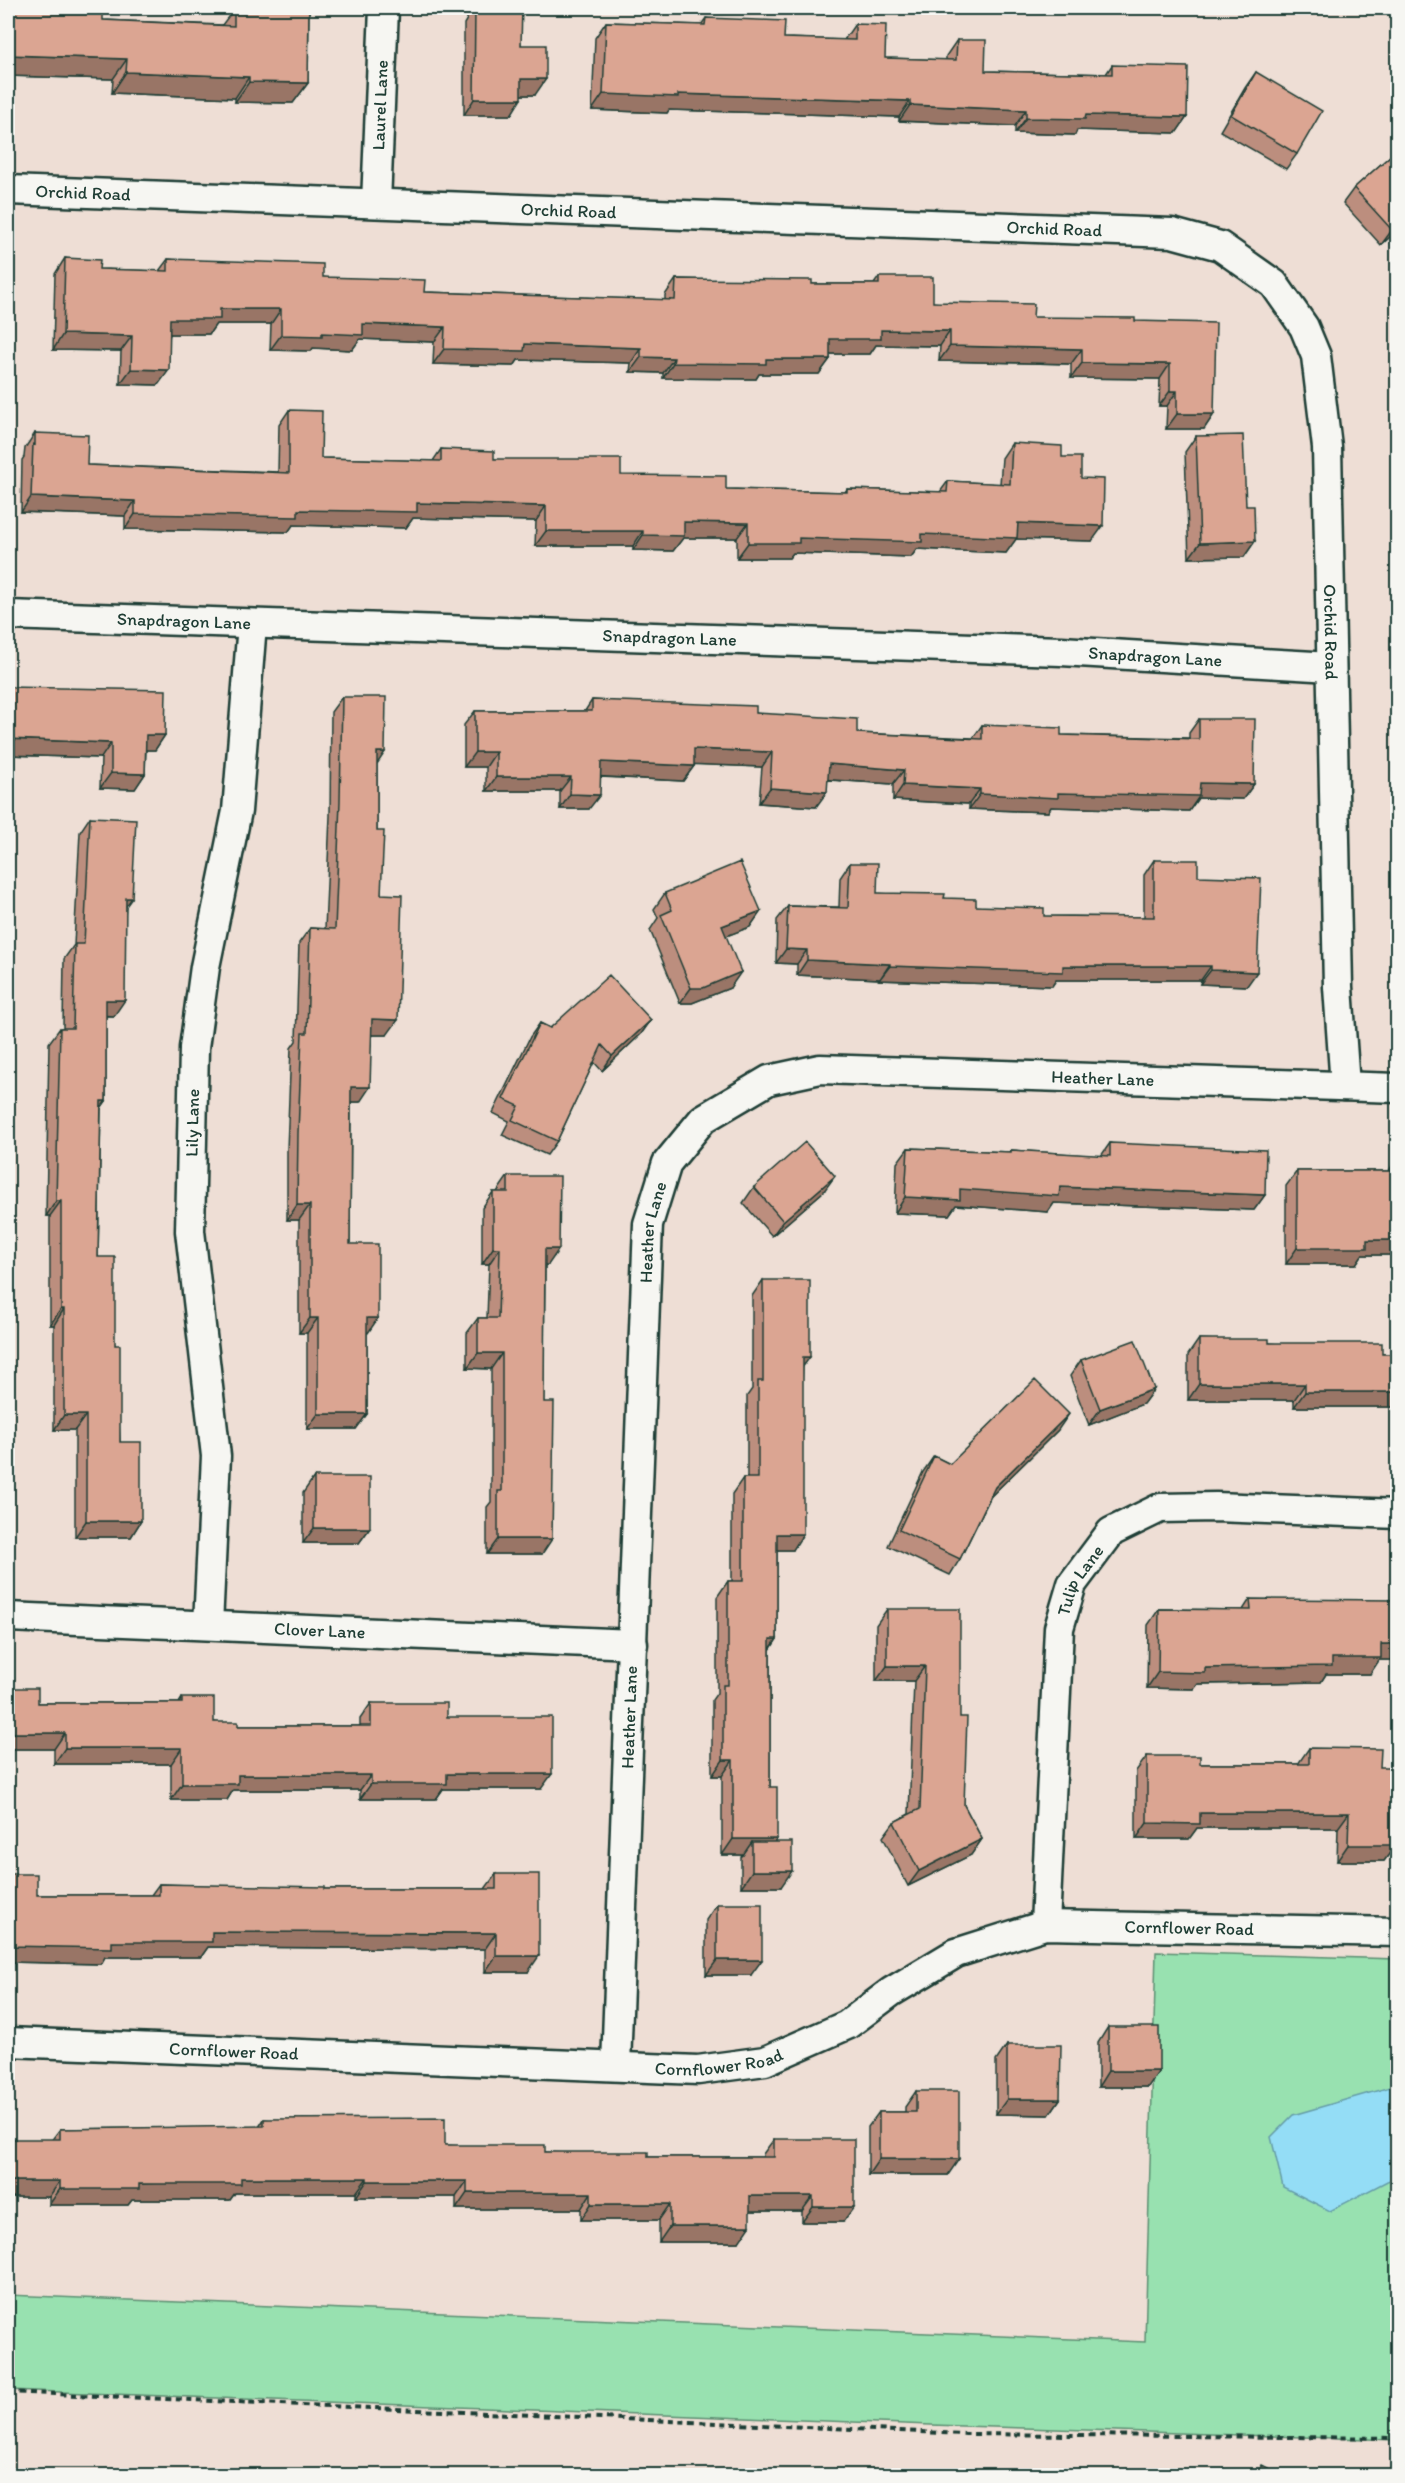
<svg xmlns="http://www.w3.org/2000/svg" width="1405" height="2483" font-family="Itim,sans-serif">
<rect width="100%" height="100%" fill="#eeded5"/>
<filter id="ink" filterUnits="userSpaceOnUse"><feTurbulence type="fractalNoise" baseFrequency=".0167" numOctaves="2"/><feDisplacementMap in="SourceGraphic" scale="12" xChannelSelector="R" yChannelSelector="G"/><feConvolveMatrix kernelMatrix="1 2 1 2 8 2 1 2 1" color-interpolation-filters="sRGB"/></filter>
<g filter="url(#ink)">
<path fill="#98e1b0" stroke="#5c8f72" stroke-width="1.5" d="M1156 1952 1397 1959V2440L931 2425 8 2390V2295L1145 2342Z"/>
<path fill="#94ddf6" stroke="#659da8" stroke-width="1.5" d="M1397 2085V2176L1330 2211 1283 2187 1271 2137 1293 2115Z"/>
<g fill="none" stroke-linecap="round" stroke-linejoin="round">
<g stroke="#1f3d34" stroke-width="33">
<g id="street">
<path id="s1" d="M8 190 1172 233 1220 246 1274 284 1304 327 1316 356 1327 447 1338 987 1345 1086"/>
<path id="s2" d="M376 203 384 8"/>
<path id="s3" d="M8 615 1061 651 1331 667"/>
<path id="s4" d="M8 1617 633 1644"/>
<path id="s5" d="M208 1625 216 1456 190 1231 194 1048 205 967 237 811 252 624"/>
<path id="s6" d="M1045 1925 1059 1628 1072 1584 1111 1532 1160 1508 1216 1507 1398 1514"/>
<path id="s7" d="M8 2042 698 2070 765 2061 847 2025 891 1992 956 1953 1045 1925 1398 1932"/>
<path id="s8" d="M616 2065 648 1224 667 1163 703 1119 769 1080 820 1069 1398 1088"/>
</g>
</g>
<path stroke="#1f3d34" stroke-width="4" stroke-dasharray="6 4.5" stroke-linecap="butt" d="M8 2392 966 2434 1398 2438"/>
<use href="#street" stroke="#f6f6f2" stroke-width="28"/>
</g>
<path fill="#bc8e7e" stroke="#1f3d34" stroke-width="1.5" d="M8 8 103 20 222 25 234 9H241L242 8H309L308 83 293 103 235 102V98L112 93 113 79 8 76Z
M467 8H517L521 45 535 95H521L511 115H464V24L467 19Z
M706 18 784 38 844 40 855 24 885 58 946 60V56L957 40 985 71 1106 74 1112 65 1187 117 1176 133 1077 130 1075 135 1015 133V126L899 121V117L669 110 667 113 592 110 595 38 606 22 701 25Z
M1256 72 1297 154 1286 169 1220 131 1245 88Z
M1398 149V230L1381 245 1343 203 1354 188Z
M65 258 99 269 159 271 168 259 323 277 424 292 665 300V295L676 279 812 284H874L879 277 933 302 1033 317 1135 321 1214 414 1204 429H1166L1167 406H1159L1160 379 1071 378V364L939 361 940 346 876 345 870 354H830V359L819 374H759L756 379 663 378V373L630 372 631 363 518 360 514 366 433 364 434 342 360 339 352 350 313 348 311 351 270 350 271 324H216L209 334H170L158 385 120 384 121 351 53 350 55 274Z
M289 410 321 458 433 461 441 449 494 459 726 489 845 492 847 489 940 492 948 481 1000 484 1002 458 1012 443 1062 457 1081 478 1092 541 1016 539 1006 553 917 549 911 557 793 553 789 558H737V538H683L673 551 633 550V546H535L536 521 413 518 406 528 293 525 288 532 125 529V516L21 512 22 460 24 457 25 448 35 433 87 465 278 472 279 425Z
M1196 436 1246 506 1255 541 1244 557 1189 558 1185 452Z
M342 697 377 764V831L381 894 387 1035H371L360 1102H351L350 1244 378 1318 367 1333V1414L356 1429H307V1333H299V1220H287V1149L291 1048 296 1041 299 943 310 928 325 929 330 816 331 712Z
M592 700 756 713 857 733 973 738 982 725 1061 735 1189 738V733L1199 719 1254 784 1243 799 1198 798 1189 811 1051 807 1048 812 969 809V804L893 800V784L828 780 816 807 759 803 762 767 694 764V766L683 781 600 777 589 809H560V791H486V767H464V725L475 711H585Z
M165 735 155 750H146L145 774 135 789 100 788 101 758 8 755Z
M90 817 126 906 114 1016H106V1101L101 1108 98 1257 115 1345 120 1442 141 1521 131 1537H75V1430H54V1325H50V1216H46L49 1043 60 1028H63L64 959 74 945 80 832Z
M1154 860 1198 876 1247 986 1200 984 1201 980H1056L1052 986 879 980 880 979 797 975V964L776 963 777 920 788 906 839 907 840 878 850 863 877 893 944 898 976 906 1044 916 1144 917V875Z
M665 893 761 911 750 927 726 936 730 988 692 1003H680L650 930 658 918 654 909Z
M651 1020 641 1034 602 1071 594 1062 557 1141 547 1155 502 1135 509 1121 493 1113 530 1037 540 1023 550 1028Z
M1110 1143 1265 1195 1254 1210 1054 1203 1048 1212 956 1205 949 1215 895 1213 897 1163 908 1148 1009 1152 1011 1150 1101 1156Z
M1393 1164 1398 1255H1362L1356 1264H1286V1186L1297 1171H1389Z
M508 1176 548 1265H545L542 1554H487V1507L491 1502V1369L467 1368V1333L478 1318H487L489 1264H482V1208L493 1192H497Z
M754 1187 824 1191 772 1236 743 1203Z
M763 1280 803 1365 793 1550H777V1639L770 1650V1787L781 1887H741V1857L743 1855H722V1776H712V1700L717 1693V1597L728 1581H732V1494L743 1478H747V1396L752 1389V1296Z
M1199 1339 1269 1343 1382 1354H1398V1420H1396V1407H1294V1400H1188V1355Z
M1081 1360 1154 1389 1143 1404 1089 1425 1070 1376Z
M1058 1430 991 1496 960 1559 950 1575 888 1546 923 1472 934 1456 950 1464Z
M314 1477 370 1528 359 1543H303V1493Z
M1250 1599 1398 1660H1379L1370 1674H1326L1321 1682 1198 1684 1194 1689 1147 1688 1148 1625 1159 1609 1243 1610Z
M887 1609 960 1717 964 1805 982 1839 971 1855 908 1886 883 1837 894 1822 909 1814 914 1681H876V1625Z
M182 1698 214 1722 238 1726H360V1719L371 1703 447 1717 541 1789H443L436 1799H360V1790H233L227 1800H171V1764H54V1749H8L38 1703H179Z
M1309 1748 1380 1767 1398 1846H1395L1384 1861H1337L1338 1828H1197L1189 1839H1136V1771L1147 1756 1200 1764H1298Z
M8 1874 37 1895H151L159 1884 325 1889H485L496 1874 528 1972H485V1949L208 1947 201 1957H105L101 1964 8 1962Z
M717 1904 751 1975H706V1920Z
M1108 2027 1148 2087H1098V2043Z
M1007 2045 1060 2099 1049 2115 996 2114V2061Z
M916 2091 948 2175H868V2127L879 2112H905V2107Z
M264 2119 445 2145 545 2152 648 2157H763V2154L774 2139 843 2222H802V2211H750L739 2242H659V2220H581V2209H456V2197H356V2193H235L230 2200H132L128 2205H49V2197H8L60 2129 259 2127Z"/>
<path fill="#997466" stroke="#1f3d34" stroke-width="1.5" d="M8 55 127 59 113 79 8 76Z
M126 72 249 77 235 98 112 93Z
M521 79H546L535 95H511Z
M249 82 308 83 293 103 235 102Z
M603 94H678L910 101 899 117 669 110 667 113 592 110Z
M474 99H521L511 115H464Z
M910 105 1026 110 1015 126 899 121Z
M1086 115 1187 117 1176 133 1077 130 1075 135 1015 133 1026 118Z
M1398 225V230L1381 245 1392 230Z
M220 309H281L271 324H216L209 334H160L170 319Z
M363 324 445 327 434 342 360 339 352 350 313 348 311 351 270 350 281 335 322 333Z
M881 330 950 331 940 346 876 345 870 354H819L830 339Z
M63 334 132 336 121 351 53 350Z
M525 344 641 348 631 363 518 360 514 366 433 364 444 349Z
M950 346 1082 349 1071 364 939 361Z
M641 357 674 358 663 373 630 372Z
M766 359H830L819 374H759L756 379 663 378 673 363Z
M1082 363 1170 364 1160 379 1071 378Z
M131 369 169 370 158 385 120 384Z
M1170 391H1177L1167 406H1159Z
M1177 414H1214L1204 429H1166Z
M31 497 135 501 125 516 21 512Z
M417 503 546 506 536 521 413 518 406 528 293 525 288 532 125 529 135 514 298 510Z
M684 522 748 523 737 538H683L673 551 633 550 643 535Z
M1018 523 1103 526 1092 541 1016 539 1006 553 917 549 911 557 793 553 789 558H737L748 543 799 538 922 534Z
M546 531H643L633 546H535Z
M1255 541 1244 557 1189 558 1200 543Z
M146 735H165L155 750H135Z
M8 739 111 743 101 758 8 755Z
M694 749 772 752 762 767 684 764Z
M377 752H385L375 767Z
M475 752H496L486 767H464Z
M601 762 694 766 683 781 590 776Z
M829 764 904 770 893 784 818 779Z
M111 773 145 774 135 789 100 788Z
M496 777H571L560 791H486Z
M1200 783 1254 784 1243 799 1198 798 1189 811 1051 807 1048 812 969 809 980 794 1058 793Z
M903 785 980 789 969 804 893 800Z
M770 788 827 792 816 807 759 803Z
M570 794 600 795 589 809H560Z
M126 898H132L121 913Z
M761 911 750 927 711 942 722 926Z
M786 949 807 950 797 964 776 963Z
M807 960 890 964 880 979 797 975Z
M890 966H1211L1201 980H1056L1052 986 879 980Z
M1211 970 1257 972 1247 986 1200 984Z
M741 972 730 988 692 1003H680L691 988Z
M106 1000H125L114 1016 96 1015Z
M372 1019 398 1020 387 1035H361Z
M651 1020 641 1034 602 1071 612 1056Z
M351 1087H370L360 1102H340Z
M101 1101H106L95 1116Z
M835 1176 824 1191 772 1236 783 1221Z
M1060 1187 1265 1195 1254 1210 1054 1203 1048 1212 956 1205 949 1215 895 1213 905 1197 960 1189Z
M56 1201H61L50 1216H46Z
M297 1205H310L299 1220H287Z
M1367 1240H1398V1255H1362L1356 1264H1286L1297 1248Z
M493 1248H500L489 1264H482Z
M545 1249H559L548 1265H534Z
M61 1309H64L54 1325H50Z
M310 1318H318L307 1333H299Z
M367 1318H378L368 1333H356Z
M478 1353H502L491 1369 467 1368Z
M803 1357H810L799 1372Z
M1199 1384H1305L1294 1400H1188Z
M1154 1389 1143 1404 1089 1425 1100 1409Z
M1305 1392H1398V1406L1396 1407H1294Z
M318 1414H367L356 1429H307Z
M1069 1414 1058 1430 984 1503 995 1487Z
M64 1415H86L75 1430H54Z
M86 1521H141L131 1537H75Z
M314 1528H370L359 1543H303Z
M777 1534H803L793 1550H766Z
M498 1539H552L542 1554H487Z
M770 1639H777L766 1655Z
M1381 1644H1398V1660H1379L1370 1674H1326L1321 1682 1198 1684 1194 1689 1147 1688 1158 1672 1332 1658Z
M887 1666H925L914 1681H876Z
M8 1733H65L54 1749H8Z
M65 1748H182L171 1764H54Z
M723 1760H733L722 1776H712Z
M447 1774H552L541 1789H443L436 1799H360L371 1784Z
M238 1775H371L360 1790H233L227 1800H171L182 1784Z
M1200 1813H1349L1338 1828H1197L1189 1839H1136L1147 1823Z
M1395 1830H1398V1846H1395L1384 1861H1337L1348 1845Z
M733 1839H777L766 1855 752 1842 743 1855H722Z
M982 1839 971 1855 908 1886 919 1871Z
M752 1871H792L781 1887H741Z
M212 1932 496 1933 485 1949 208 1947 201 1957H105L101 1964 8 1962V1946L112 1942Z
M496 1956H539L528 1972H485Z
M717 1960H762L751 1975H706Z
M1108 2071H1159L1148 2087H1098Z
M1007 2099H1060L1049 2115 996 2114Z
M879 2159H959L948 2175H868Z
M241 2178H367L356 2193H235L230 2200H132L128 2205H49L60 2189Z
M8 2181H60L49 2197H8Z
M367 2181H467L456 2197H356Z
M467 2193H591L581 2209H456Z
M750 2196H813L802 2211H739Z
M591 2204H670L659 2220H581Z
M813 2207H854L843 2222H802Z
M670 2226H750L739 2242H659Z"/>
<path fill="#dba592" stroke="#1f3d34" stroke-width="1.5" d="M8 8H34L103 10V20L234 26V9H255V8H309L308 83 249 82V77L126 72 127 59 8 55Z
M475 8H522L521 45H546V79H521V99H474Z
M706 18 785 21 784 38 855 40V24L886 25 885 58 956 60 957 40H986L985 71 1112 74V65L1188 67 1187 117 1086 115 1085 119 1026 118V110L910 105V101L678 94V97L603 94 606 22 705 25Z
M1256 72 1322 111 1297 154 1231 115Z
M1398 149V225L1392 230 1354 188Z
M65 258 100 260 99 269 168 271V259L323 264V277L425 280 424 292 675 300 676 279 812 280V284H879V277H933V302L1034 304 1033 317 1135 318V321L1216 323 1214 414H1177V391H1170V364L1082 363V349L950 346V331L881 330V339H830V359H766V364L673 363 674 358 641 357V348L525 344 524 351 444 349 445 327 363 324V335L322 333V336L281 335V309H220V319H170L169 370 131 369 132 336 63 334Z
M289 410 322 411 321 458 441 461V449L494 451V459H621V475L726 476V489L847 492V489L947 492 948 481 1010 484 1012 443 1062 446V457H1081V478L1104 479 1103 526 1018 523 1017 538 922 534V542L799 538V543H748V523L684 522V536L643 535V531H546V506L417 503V512L298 510V517L135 514V501L31 497 33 444 35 445V433L88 435 87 465 289 473Z
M1243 435 1246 506H1254L1255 541 1200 543 1196 436Z
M8 687 166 690 165 735H146L145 774 111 773V743L8 739Z
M342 697H386L385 752H377V831H384L381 894 402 895 398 1020 372 1019 370 1087H351L350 1244H378V1318H367V1414H318V1318H310V1205H297L298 1133 302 1033H307L310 928 335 929 340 801Z
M592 700 756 706V713L857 719V733L982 739V725L1061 728V735L1199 739V719H1255L1254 784 1200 783 1199 796 1058 793V798L980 794V789L903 785 904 770 829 764 827 792 770 788 772 752 694 749V766L601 762 600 795 570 794 571 777H496V752H475V711H592Z
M90 817 136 819 132 898H126L125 1000H106V1101H101L98 1257H115V1345H120V1442H141V1521H86V1415H64V1309H61V1201H56L60 1028H73L75 944H84Z
M1154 860H1198V876L1261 878 1257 972 1211 970V966H1063V972L890 966V964L807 960V950L786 949 788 906 848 908 850 863H878L877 893 945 894 944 898 976 899V906L1044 908V916L1154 917Z
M740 862 761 911 722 926 741 972 703 988H691L661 915 672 910 665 893Z
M609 975 651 1020 612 1056 602 1045 557 1141 512 1120 519 1106 503 1099 540 1023 550 1028Z
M805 1142 835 1176 783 1221 754 1187Z
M1110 1143 1266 1150 1265 1195 1060 1187 1059 1196 960 1189V1200L905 1197 908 1148 1011 1152V1150L1110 1156Z
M1393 1164H1398V1240H1367V1248H1297V1171H1393Z
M508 1176H560L559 1249H545L544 1402H554L552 1539H498V1491H502V1353H478V1318H498L500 1248H493V1192H508Z
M763 1280H810V1357H803V1534H777V1639H770V1787H777V1839H733V1760H723V1685H728V1581H743V1478H758V1381H763Z
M1199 1339H1269V1343H1382V1354H1398V1392H1305V1384H1199Z
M1135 1340 1154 1389 1100 1409 1081 1360Z
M1035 1380 1069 1414 995 1487 960 1559 899 1530 934 1456 950 1464Z
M314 1477H370V1528H314Z
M1250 1599 1398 1600V1644H1381V1658H1332V1666L1205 1668V1673L1158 1672 1159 1609 1251 1610Z
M887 1609H960V1717H967L964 1805 982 1839 919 1871 894 1822 920 1809 925 1666H887Z
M8 1688H38V1703H182V1698H214V1722H238V1726H371V1703H447V1717H552V1774H447V1784H371V1775H238V1784H182V1748H65V1733H8Z
M1309 1748 1381 1749 1380 1767H1398V1830H1395V1845H1348L1349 1813H1200V1824L1147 1823V1756H1200V1764H1309Z
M752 1842H792V1871H752Z
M8 1874H37V1895H159V1884L325 1887V1889H496V1874H539V1956H496V1933L212 1932V1942H112V1948L8 1946Z
M717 1904H762V1960H717Z
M1108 2027H1159V2071H1108Z
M1007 2045H1061L1060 2099H1007Z
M916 2091H959V2159H879V2112H916Z
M445 2118V2145H545V2152H648V2157H774V2139H854V2207H813V2196H750V2226H670V2204H591V2193H467V2181H367V2178H241V2184H139V2189H60V2181H8V2139H60V2129L264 2126V2119Z
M1262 2465 1282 2475H1257Z"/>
</g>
<g text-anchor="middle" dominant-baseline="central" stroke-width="5" stroke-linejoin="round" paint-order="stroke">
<g font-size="18" fill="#1f3d34" stroke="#f6f6f2">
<text stroke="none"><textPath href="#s2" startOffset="98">Laurel Lane</textPath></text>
<text stroke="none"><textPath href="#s1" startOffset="75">Orchid Road</textPath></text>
<text stroke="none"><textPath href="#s1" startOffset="561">Orchid Road</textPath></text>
<text stroke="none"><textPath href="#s1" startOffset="1047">Orchid Road</textPath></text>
<text stroke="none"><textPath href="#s3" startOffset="176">Snapdragon Lane</textPath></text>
<text stroke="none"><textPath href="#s1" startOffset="1641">Orchid Road</textPath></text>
<text stroke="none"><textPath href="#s3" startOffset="662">Snapdragon Lane</textPath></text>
<text stroke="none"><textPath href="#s3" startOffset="1148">Snapdragon Lane</textPath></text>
<text stroke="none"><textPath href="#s8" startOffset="1374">Heather Lane</textPath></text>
<text stroke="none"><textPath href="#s5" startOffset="504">Lily Lane</textPath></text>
<text stroke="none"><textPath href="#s8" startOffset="834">Heather Lane</textPath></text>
<text stroke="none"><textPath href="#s6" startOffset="350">Tulip Lane</textPath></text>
<text stroke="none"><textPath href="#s4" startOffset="312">Clover Lane</textPath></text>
<text stroke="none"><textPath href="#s8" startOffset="348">Heather Lane</textPath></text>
<text stroke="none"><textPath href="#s7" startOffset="1216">Cornflower Road</textPath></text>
<text stroke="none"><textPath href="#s7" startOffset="226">Cornflower Road</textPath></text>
<text stroke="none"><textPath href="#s7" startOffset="712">Cornflower Road</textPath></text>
</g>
</g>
<rect width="1405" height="2483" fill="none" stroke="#f6f6f2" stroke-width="30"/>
<rect x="15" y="15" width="1375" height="2453" fill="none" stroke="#1f3d34" stroke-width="2" filter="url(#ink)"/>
</svg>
